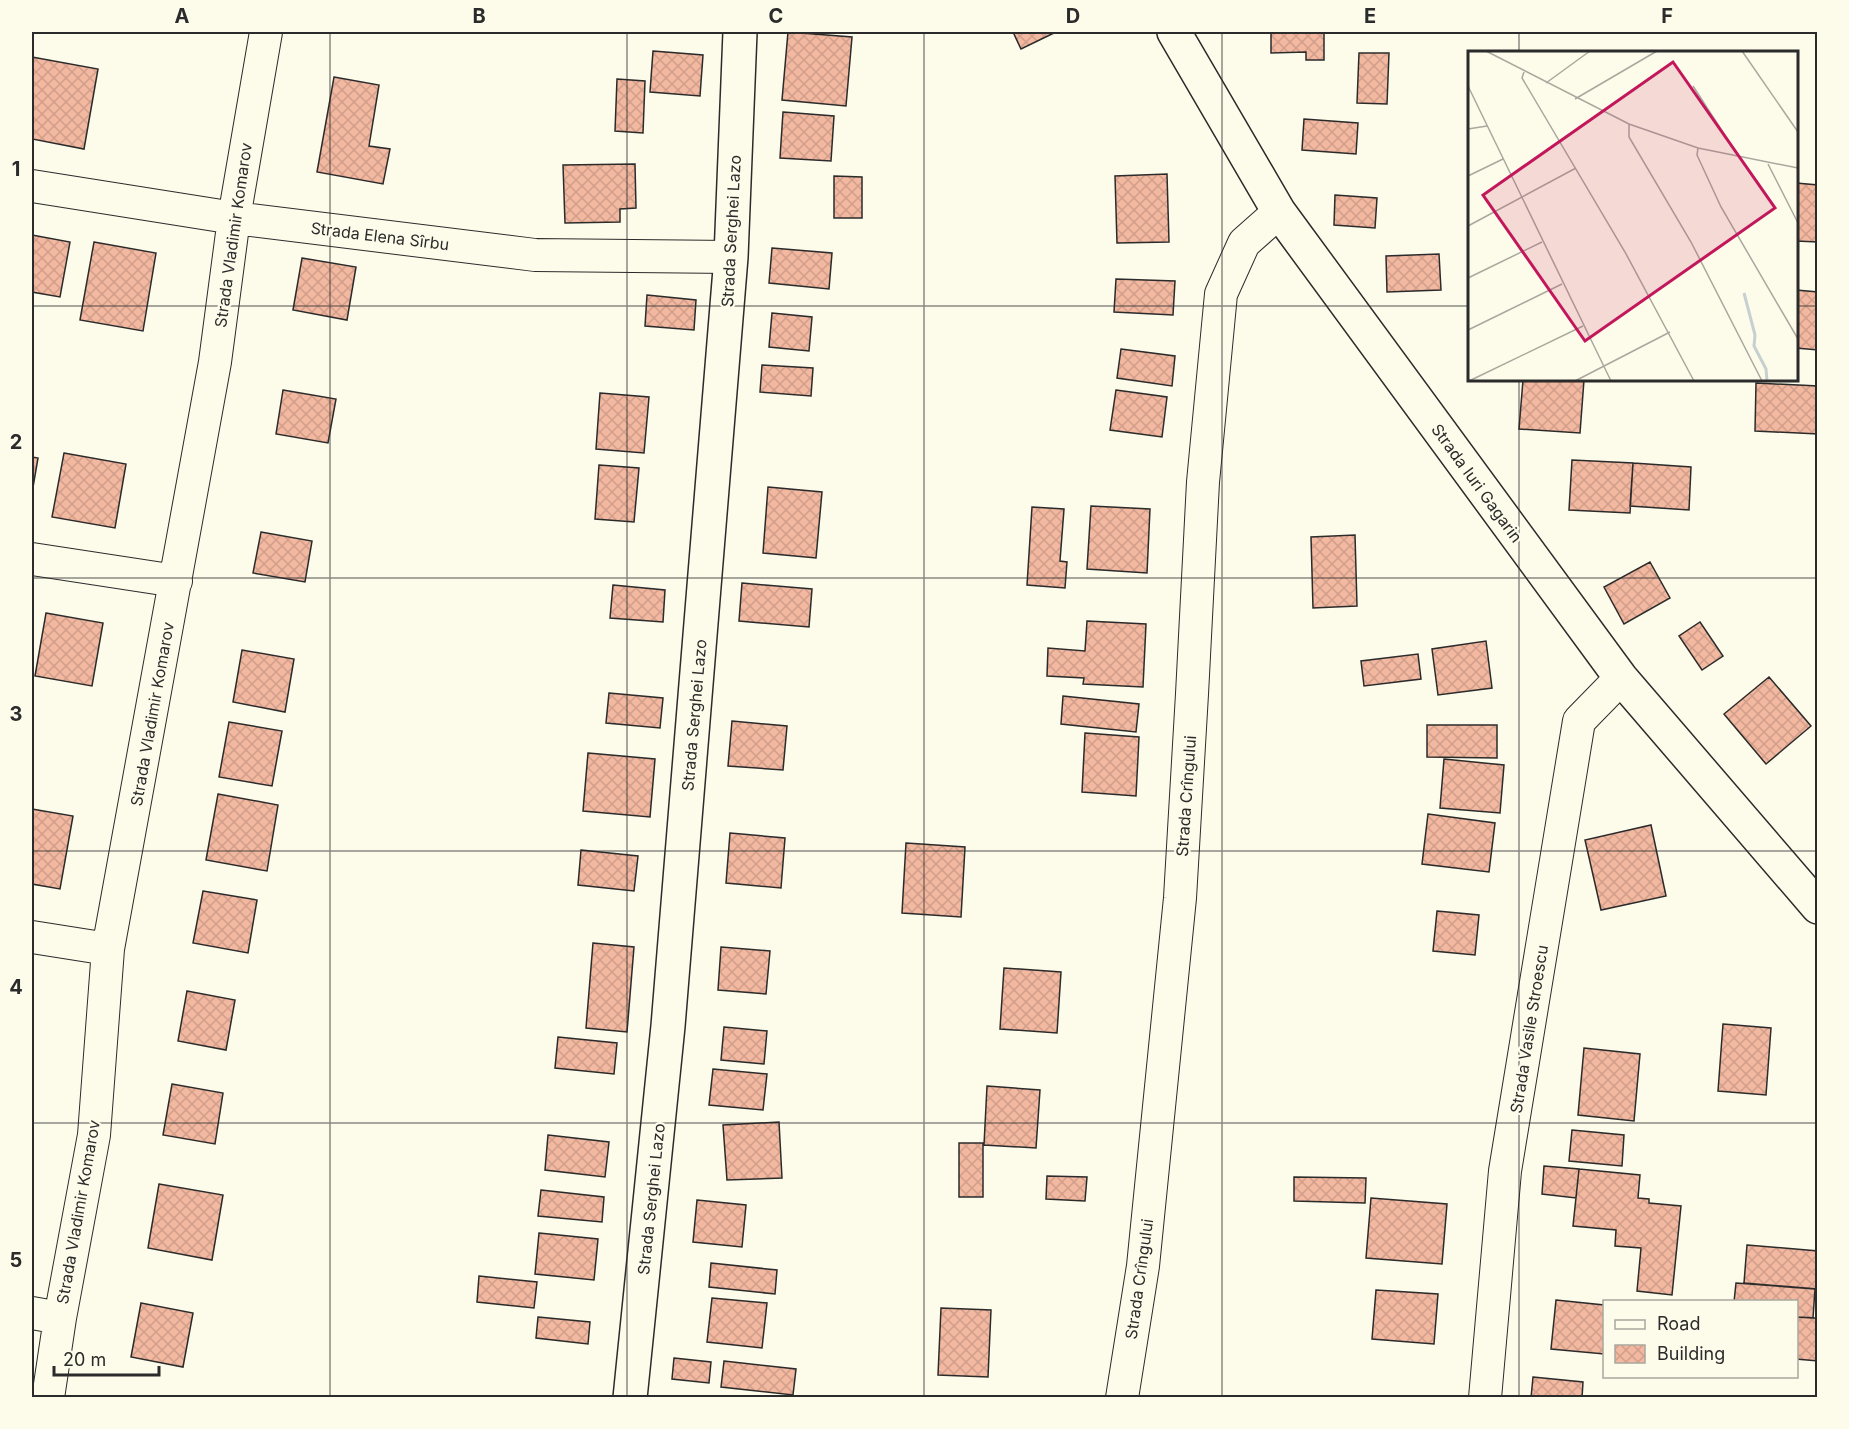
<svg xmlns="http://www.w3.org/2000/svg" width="1849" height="1429" font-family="Inter,sans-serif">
<defs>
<pattern id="building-cross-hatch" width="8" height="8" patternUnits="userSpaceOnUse" patternTransform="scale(1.5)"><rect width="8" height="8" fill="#f2b8a0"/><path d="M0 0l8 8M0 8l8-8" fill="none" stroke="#d09e8a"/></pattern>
</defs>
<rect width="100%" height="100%" fill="#fdfbea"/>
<path fill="url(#building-cross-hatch)" stroke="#2b2b2b" stroke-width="1.5" d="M788 32 852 37 846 106 782 100Z
M1013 32H1056L1021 49Z
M1271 32H1324V60H1306V52L1271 53Z
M653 51 703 55 700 96 650 92Z
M1359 53H1389L1387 104 1357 103Z
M32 57 98 69 84 149 32 139Z
M334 77 379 85 369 146 390 149 383 184 317 172Z
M617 79 645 81 643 133 615 131Z
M783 112 834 116 831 161 780 158Z
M1304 119 1358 123 1356 154 1302 150Z
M635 164 636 208 620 209V222L565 223 563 165Z
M1167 174 1169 242 1117 243 1115 176Z
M834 176 862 177V218H834Z
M1796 183 1818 185V242L1796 241Z
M1335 195 1377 198 1375 228 1334 225Z
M32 235 70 242 60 297 32 292Z
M94 242 156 253 143 331 80 320Z
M772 248 832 253 829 289 769 283Z
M1439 254 1441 290 1387 292 1386 256Z
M302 258 356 267 347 320 293 310Z
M1116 279 1175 281 1173 315 1114 312Z
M1796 290 1818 292V350L1796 348Z
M647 295 696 300 694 330 645 326Z
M772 313 812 317 809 351 769 347Z
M1121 349 1175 356 1172 386 1117 378Z
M762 365 813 368 811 396 760 392Z
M1523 380H1584L1580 433 1519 429Z
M1756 383 1818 386V434L1755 431Z
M283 390 336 399 328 443 276 434Z
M1116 390 1167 397 1162 437 1110 430Z
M600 393 649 397 644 453 596 449Z
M64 453 126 464 115 528 52 517Z
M32 457 38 458 32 493Z
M1572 460 1633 463 1630 513 1569 510Z
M1633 463 1691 467 1689 510 1630 506Z
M599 465 639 468 634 522 595 519Z
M768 487 822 492 816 558 763 553Z
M1091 506 1150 509 1147 573 1087 569Z
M1032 507 1064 509 1060 561 1067 562 1065 588 1027 585Z
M261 532 312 541 305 582 253 573Z
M1355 535 1357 606 1313 608 1311 537Z
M1650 562 1670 598 1624 624 1604 587Z
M742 583 812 589 809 627 739 621Z
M613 585 665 590 663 622 610 618Z
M46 613 103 623 92 686 35 676Z
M1087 621 1146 624 1143 687 1083 684 1084 678 1047 676 1048 648 1085 651Z
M1700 622 1723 656 1702 670 1679 636Z
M1486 641 1492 688 1438 695 1432 649Z
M242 650 294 659 285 712 233 702Z
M1418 654 1421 679 1364 686 1361 661Z
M1769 677 1811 726 1766 764 1724 714Z
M609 693 663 698 660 728 606 723Z
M1063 696 1139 704 1136 732 1061 724Z
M732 721 787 726 783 770 728 766Z
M229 722 282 731 272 786 219 777Z
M1427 725H1497V758L1427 757Z
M1085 733 1139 737 1136 796 1082 792Z
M588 753 655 759 650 817 583 811Z
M1444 759 1504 765 1500 813 1440 808Z
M218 794 278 805 267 871 206 860Z
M32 809 73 816 60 889 32 884Z
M1428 814 1495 823 1489 872 1422 864Z
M1651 825 1666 896 1601 910 1585 840Z
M730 833 785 838 781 888 726 883Z
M906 843 965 847 961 917 902 913Z
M581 850 638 856 634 891 578 885Z
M203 891 257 900 248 953 193 943Z
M1437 911 1479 915 1475 955 1433 951Z
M593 943 634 947 627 1032 586 1028Z
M721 947 770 951 766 994 718 990Z
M1004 968 1061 972 1057 1033 1000 1029Z
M187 991 235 1000 226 1050 178 1041Z
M1723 1024 1771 1028 1766 1095 1718 1091Z
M724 1027 767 1031 764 1064 721 1060Z
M558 1037 617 1043 614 1074 555 1068Z
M1584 1048 1640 1054 1634 1121 1578 1115Z
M713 1069 767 1074 763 1110 709 1105Z
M172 1084 223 1093 215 1144 163 1135Z
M987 1086 1040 1090 1036 1148 984 1145Z
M779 1122 782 1178 727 1180 723 1125Z
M1572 1130 1624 1135 1622 1166 1569 1161Z
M548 1135 609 1142 605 1177 545 1170Z
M959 1143H983V1197H959Z
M1544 1166 1579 1169 1576 1198 1542 1194Z
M1579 1169 1640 1175 1638 1198 1649 1199V1203L1681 1206 1672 1295 1637 1291 1641 1248 1615 1246 1616 1230 1573 1226Z
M1047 1176 1087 1177 1085 1201 1046 1199Z
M1294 1177 1366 1178 1365 1203 1294 1201Z
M159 1184 223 1195 212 1260 148 1248Z
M541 1190 604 1197 602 1222 538 1216Z
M1371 1198 1447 1204 1442 1264 1366 1258Z
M697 1200 746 1205 742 1247 693 1242Z
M539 1233 598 1239 594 1280 535 1274Z
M1747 1245 1818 1251V1289L1744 1283Z
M711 1263 777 1270 775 1294 709 1287Z
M479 1276 537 1282 534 1308 477 1302Z
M1736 1283 1815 1289 1813 1318 1796 1317V1302H1734Z
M1376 1290 1438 1294 1434 1344 1372 1339Z
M712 1298 767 1303 762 1348 707 1342Z
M1556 1300 1604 1305V1354L1551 1349Z
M141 1303 193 1313 183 1367 131 1357Z
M941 1308 991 1310 988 1377 938 1375Z
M538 1317 590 1322 588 1344 536 1338Z
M1796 1317 1818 1318V1361L1796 1359Z
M674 1358 711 1362 709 1383 672 1379Z
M724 1361 796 1369 793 1395 721 1387Z
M1533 1377 1583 1382 1582 1398H1531Z"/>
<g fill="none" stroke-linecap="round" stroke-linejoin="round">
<g stroke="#2b2b2b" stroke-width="34">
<path id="minor" d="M32 186 234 218 535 255 731 257
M32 559 176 581
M32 937 108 949
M32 1313 60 1318
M48 1398 60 1318 94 1135 108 949 215 362 234 218 266 32
M1122 1398 1143 1266 1180 898 1192 694 1203 482 1221 294 1244 243 1279 212
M1485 1398 1505 1171 1579 721 1621 678"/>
</g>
<g stroke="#2b2b2b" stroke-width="36">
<path id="tertiary" d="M630 1398 668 1026 731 257 740 32"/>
</g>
<g stroke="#2b2b2b" stroke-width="36">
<path id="secondary" d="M1174 32 1279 212 1621 678 1818 907"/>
</g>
<use href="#minor" stroke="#fdfbea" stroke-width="32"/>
<use href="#tertiary" stroke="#fdfbea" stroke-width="33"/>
<use href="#secondary" stroke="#fdfbea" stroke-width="33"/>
</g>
<path fill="none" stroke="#2b2b2b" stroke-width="1.5" stroke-opacity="0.55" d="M330 32V1398M627 32V1398M924 32V1398M1222 32V1398M1519 32V52M32 306H1470M1796 306H1818M1519 380V1398M32 578H1818M32 851H1818M32 1123H1818"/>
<g text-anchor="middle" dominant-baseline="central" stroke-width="4.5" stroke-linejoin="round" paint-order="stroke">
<g font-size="16" fill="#2b2b2b" stroke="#fdfbea">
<text transform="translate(731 231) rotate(-87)">Strada Serghei Lazo</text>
<text transform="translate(233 235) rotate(-82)">Strada Vladimir Komarov</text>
<text transform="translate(380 236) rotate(7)">Strada Elena Sîrbu</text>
<text transform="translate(1477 483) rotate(54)">Strada Iuri Gagarin</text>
<text transform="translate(152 714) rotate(-80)">Strada Vladimir Komarov</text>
<text transform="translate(694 715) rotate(-85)">Strada Serghei Lazo</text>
<text transform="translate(1186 796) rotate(-86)">Strada Crîngului</text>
<text transform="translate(1529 1029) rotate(-81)">Strada Vasile Stroescu</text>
<text transform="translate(651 1199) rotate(-84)">Strada Serghei Lazo</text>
<text transform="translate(78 1212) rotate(-80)">Strada Vladimir Komarov</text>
<text transform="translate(1139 1279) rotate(-82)">Strada Crîngului</text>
</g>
</g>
<g transform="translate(1468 51)">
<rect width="330" height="330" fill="#fdfbea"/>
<path fill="none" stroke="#c7d0d0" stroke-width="3" d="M276 242 287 284 286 295 298 318 299 330"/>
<path fill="none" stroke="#a9a89e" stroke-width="1.5" d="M18 0 161 73 230 97 330 117M274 0 330 81M56 21 54 27 157 201 226 330M78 32 122 0M0 35 143 330M225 35 271 106M107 48 189 0M161 73V86L223 191 294 330M0 78 19 75M230 97 229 104 253 156 330 288M300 113 330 172M0 125 35 108M0 175 108 117M0 227 74 191M0 279 94 233M1 330 115 275M107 330 202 281"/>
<path fill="#c2185b" fill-opacity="0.15" stroke="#c2185b" stroke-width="3" d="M205 11 307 157 117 290 15 144Z"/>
<rect width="330" height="330" fill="none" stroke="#2b2b2b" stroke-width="3"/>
</g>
<rect width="1849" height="1429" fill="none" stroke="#fdfbea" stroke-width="66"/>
<rect x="1603" y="1300" width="195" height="78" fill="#fdfbea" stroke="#a9a89e" stroke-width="1.5"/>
<rect x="1615" y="1320" width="30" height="9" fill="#fdfbea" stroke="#a9a89e" stroke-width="1.5"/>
<text x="1657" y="1330" font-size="18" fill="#2b2b2b">Road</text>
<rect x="1615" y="1345" width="30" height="18" fill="url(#building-cross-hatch)" stroke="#a9a89e" stroke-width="1.5"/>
<text x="1657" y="1360" font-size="18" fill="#2b2b2b">Building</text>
<path d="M54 1366v9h105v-9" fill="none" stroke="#2b2b2b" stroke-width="3"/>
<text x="63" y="1366" font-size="18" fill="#2b2b2b" stroke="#fdfbea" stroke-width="4.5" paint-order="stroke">20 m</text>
<rect x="33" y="33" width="1783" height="1363" fill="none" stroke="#2b2b2b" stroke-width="2"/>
<g font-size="20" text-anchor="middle" font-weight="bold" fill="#2b2b2b">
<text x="182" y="23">A</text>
<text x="479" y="23">B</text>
<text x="776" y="23">C</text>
<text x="1073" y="23">D</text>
<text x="1370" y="23">E</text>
<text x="1667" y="23">F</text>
<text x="16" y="176">1</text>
<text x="16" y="449">2</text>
<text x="16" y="721">3</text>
<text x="16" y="994">4</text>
<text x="16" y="1267">5</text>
</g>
</svg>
